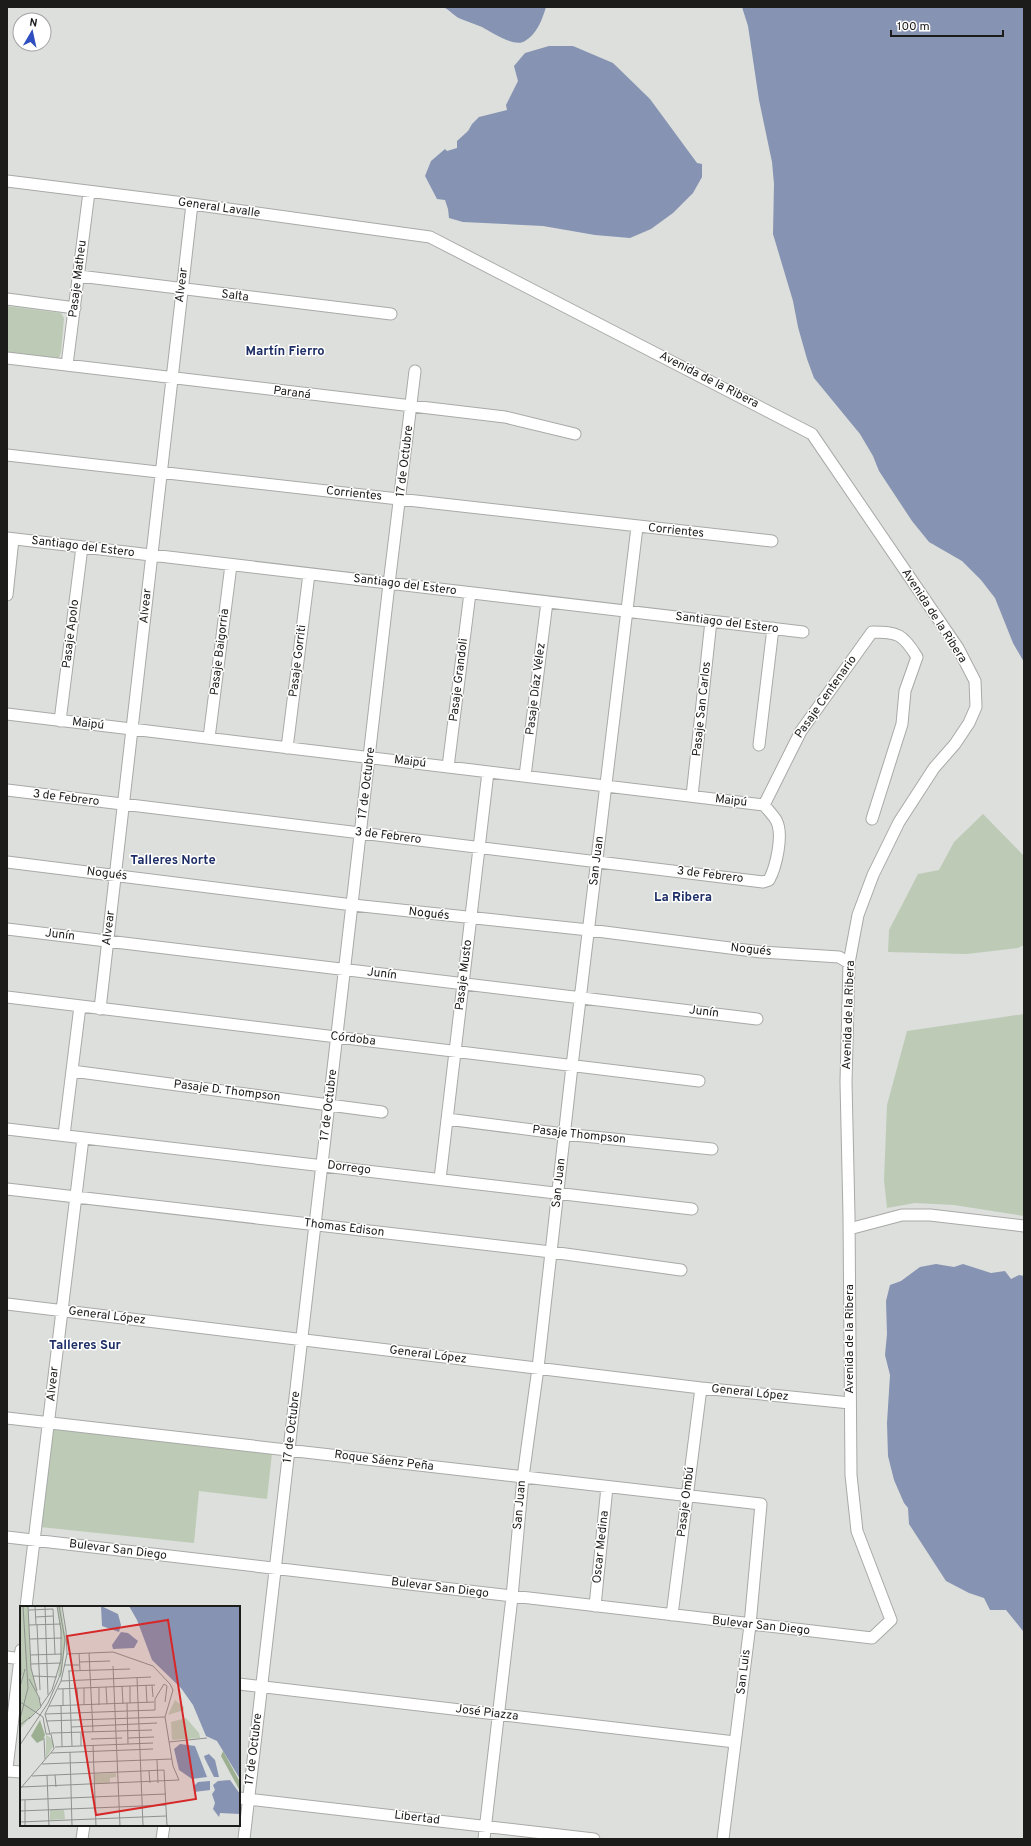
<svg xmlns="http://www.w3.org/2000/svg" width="1031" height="1846" font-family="Overpass,sans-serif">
<rect width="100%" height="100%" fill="#dcdfdb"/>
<path fill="#bdcbb6" d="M7 306 61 313 64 318 61 352 59 358 53 360 7 355Z
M983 814 1024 856V945L1018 948 967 954 888 952 889 930 918 874 939 870 954 842Z
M1024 1014V1216L954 1205 915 1203 887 1208 884 1180 887 1105 907 1031Z
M51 1429 272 1453 267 1499 199 1491 194 1543 40 1527Z"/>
<path fill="#8693b2" d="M443 7H546C542 20 537 34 525 41 515 48 491 32 482 27 475 24 468 22 461 19 455 17 450 10 443 7Z
M742 7H1024V662L1013 643 995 598 981 580 962 561 929 542 912 521 879 471 873 456 860 434 814 378 807 359 798 327 793 301 773 234 774 184 772 162 759 100 748 26Z
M549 46H573L613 63 650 99 697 163 702 164V177L693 193 673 213 651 229 630 238 595 235 543 226 463 222 449 218 448 209 445 200 437 199 425 176 431 161 445 149 447 151 457 148V141L468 131 472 124 479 117 507 110 506 105 518 81 514 66 525 53Z
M936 1264 954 1267 963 1264 991 1273 1005 1271 1011 1279 1019 1275 1024 1276 1023 1631 1006 1610H990L984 1598 969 1593 946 1581 909 1524 908 1508 904 1503 894 1480 888 1456 887 1423 890 1375 885 1355 887 1334 886 1301 890 1285 901 1281 920 1267Z"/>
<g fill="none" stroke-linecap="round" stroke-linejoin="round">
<g stroke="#a8aaa7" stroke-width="13">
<path id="minor" d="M7 181 192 204 430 237 812 434 958 648 975 681 976 707 969 723 955 744 934 768 899 822 873 875 858 915 849 963 846 1082 849 1216 851 1475 857 1531 891 1620 872 1638 7 1537
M79 276 391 314
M7 299 75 308
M7 358 505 417 575 434
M67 365 89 192
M7 455 772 541
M7 538 803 632
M7 595 13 539
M7 714 764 805
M60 721 82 547
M209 738 231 565
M759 745 773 628
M287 748 309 574
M448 767 470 593
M525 776 547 602
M7 790 763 882 769 880C776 867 784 834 776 820 773 815 768 810 764 805
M692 796 711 621
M764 805 801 731 872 632C898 632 903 634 917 657L905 691 902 724 872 819
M7 862 353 905 589 930 761 952 839 957 849 963
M7 929 757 1019
M7 997 699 1081
M100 1009 192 204
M72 1071 382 1112
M447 1119 564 1134 712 1149
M7 1129 692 1209
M64 1135 80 1006
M440 1179 488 772
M7 1189 551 1252 681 1270
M849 1229 902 1215H930L1024 1226
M7 1304 701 1388 850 1403
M7 1418 761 1504 750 1625 723 1839
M595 1606 607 1487
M26 1607 83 1138
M672 1615 701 1388
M7 1657 21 1659
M239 1684 735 1742
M7 1768 21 1650
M7 1771 21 1772
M239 1798 594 1839
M82 1839 84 1825
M162 1839 164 1825
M244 1839 389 584 415 371
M484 1839 512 1597 523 1477 538 1368 572 1066 637 527"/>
</g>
<use href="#minor" stroke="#fff" stroke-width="11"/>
</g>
<g text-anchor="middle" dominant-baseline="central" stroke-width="3" stroke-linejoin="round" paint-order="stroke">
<g font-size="12" fill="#1c1c1b" stroke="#fff">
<text transform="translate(219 208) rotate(8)">General Lavalle</text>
<text transform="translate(78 279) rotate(-83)">Pasaje Matheu</text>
<text transform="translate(182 285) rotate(-83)">Alvear</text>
<text transform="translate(235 296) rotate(7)">Salta</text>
<text transform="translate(709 380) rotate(27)">Avenida de la Ribera</text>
<text transform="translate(292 393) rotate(7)">Paraná</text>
<text transform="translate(405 461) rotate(-83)">17 de Octubre</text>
<text transform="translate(354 494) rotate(6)">Corrientes</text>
<text transform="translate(676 531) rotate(6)">Corrientes</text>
<text transform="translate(83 547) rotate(7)">Santiago del Estero</text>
<text transform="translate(405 585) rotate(7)">Santiago del Estero</text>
<text transform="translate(146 606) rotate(-84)">Alvear</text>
<text transform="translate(934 616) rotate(57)">Avenida de la Ribera</text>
<text transform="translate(727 623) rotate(7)">Santiago del Estero</text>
<text transform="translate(71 634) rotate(-83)">Pasaje Apolo</text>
<text transform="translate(220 652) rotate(-83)">Pasaje Baigorria</text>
<text transform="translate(298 661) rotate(-83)">Pasaje Gorriti</text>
<text transform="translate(459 680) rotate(-83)">Pasaje Grandoli</text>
<text transform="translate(536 689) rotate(-83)">Pasaje Díaz Vélez</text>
<text transform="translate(826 697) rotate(-55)">Pasaje Centenario</text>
<text transform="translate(702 709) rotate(-84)">Pasaje San Carlos</text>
<text transform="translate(88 724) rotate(7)">Maipú</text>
<text transform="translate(410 762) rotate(7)">Maipú</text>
<text transform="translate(367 783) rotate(-83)">17 de Octubre</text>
<text transform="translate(66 798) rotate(7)">3 de Febrero</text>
<text transform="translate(731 801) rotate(7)">Maipú</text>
<text transform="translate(388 836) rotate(7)">3 de Febrero</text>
<text transform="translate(597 861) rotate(-83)">San Juan</text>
<text transform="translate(107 874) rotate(7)">Nogués</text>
<text transform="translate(710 875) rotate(7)">3 de Febrero</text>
<text transform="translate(429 914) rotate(6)">Nogués</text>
<text transform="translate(109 928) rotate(-83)">Alvear</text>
<text transform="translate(60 935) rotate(7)">Junín</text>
<text transform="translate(751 950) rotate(6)">Nogués</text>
<text transform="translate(382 974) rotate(7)">Junín</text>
<text transform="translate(464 975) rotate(-83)">Pasaje Musto</text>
<text transform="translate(704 1012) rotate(7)">Junín</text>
<text transform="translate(849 1015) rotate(-88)">Avenida de la Ribera</text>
<text transform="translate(353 1039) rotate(7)">Córdoba</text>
<text transform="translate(227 1091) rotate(7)">Pasaje D. Thompson</text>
<text transform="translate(329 1105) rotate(-83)">17 de Octubre</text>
<text transform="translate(579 1135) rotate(6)">Pasaje Thompson</text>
<text transform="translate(349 1168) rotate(7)">Dorrego</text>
<text transform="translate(559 1183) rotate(-84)">San Juan</text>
<text transform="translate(344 1228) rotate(7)">Thomas Edison</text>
<text transform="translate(107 1316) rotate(7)">General López</text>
<text transform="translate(850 1339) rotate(-90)">Avenida de la Ribera</text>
<text transform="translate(428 1355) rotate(7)">General López</text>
<text transform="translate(53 1384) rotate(-84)">Alvear</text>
<text transform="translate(750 1393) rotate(6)">General López</text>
<text transform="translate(292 1427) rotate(-83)">17 de Octubre</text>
<text transform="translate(384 1461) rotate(7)">Roque Sáenz Peña</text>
<text transform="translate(686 1502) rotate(-83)">Pasaje Ombú</text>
<text transform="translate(520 1505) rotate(-85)">San Juan</text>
<text transform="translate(601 1547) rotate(-84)">Oscar Medina</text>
<text transform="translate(118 1550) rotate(7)">Bulevar San Diego</text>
<text transform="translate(440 1588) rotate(7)">Bulevar San Diego</text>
<text transform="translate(761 1626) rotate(6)">Bulevar San Diego</text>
<text transform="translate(744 1672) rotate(-83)">San Luis</text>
<text transform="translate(487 1713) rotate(7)">José Piazza</text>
<text transform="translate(254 1749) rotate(-83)">17 de Octubre</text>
<text transform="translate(417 1818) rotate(7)">Libertad</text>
</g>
<g font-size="13" font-weight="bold" fill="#1d2e66" stroke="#fff">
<text x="285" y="352">Martín Fierro</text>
<text x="173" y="861">Talleres Norte</text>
<text x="683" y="898">La Ribera</text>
<text x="85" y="1346">Talleres Sur</text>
</g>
</g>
<g transform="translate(20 1606)">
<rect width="220" height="220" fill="#dcdfdb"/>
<path d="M0 0H8L11 62 21 100 0 123ZM37 0H41L46 34 41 71 38 70 42 36ZM155 94 164 101V104L148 109ZM166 112 179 127 180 132 152 134 151 116ZM26 129 31 132 34 139 26 152ZM96 167V171L90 172V177L75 178 74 168ZM30 204H44L45 213 30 214Z" fill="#bdcbb6"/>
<path d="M20 114 25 129 23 134 17 137 11 130ZM203 145 220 176V185L201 150Z" fill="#9cb091"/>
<path d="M81 0 98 8 101 19 99 26 82 20ZM109 0H220V173L197 135 186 130 173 99 161 82 132 54 117 14ZM101 26 108 27 118 35 114 42 93 43 92 39ZM160 138 175 140 187 171 172 173 159 164 154 143ZM189 148 195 154 199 171H194L185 153 184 150ZM210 174 220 188V208L200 207 199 211 193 203 195 197 192 188 195 184 193 179 198 175ZM190 175V184L174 186V180L178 176Z" fill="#8693b2"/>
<path fill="none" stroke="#8f918e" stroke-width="1" d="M8 0 11 62 17 85M15 0 16 19M25 0 28 89M33 3 35 48M9 4 33 3M16 11 33 10M0 17 1 69M9 19 41 18M17 19 20 84M10 33 42 32M59 47 60 64M69 47 73 126M10 49 42 48M59 56 90 55M11 58 41 57M45 59H59M93 60 100 220M48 65 110 63M49 65 52 140M13 70 37 71M117 71 123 220M9 73 20 93M41 75 131 71M126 79 127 97M132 79 133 91M102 80 103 98M110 80V97M0 81 5 63M79 81V99M86 81 87 98M57 82 58 99M64 82V99M38 83 135 79M43 83V100M0 96 23 111 26 128M107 97 108 138M21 100 32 84 41 54V24L37 0M29 100 134 96M41 100 42 141M25 108 135 104V93L144 78 147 80 145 96M0 113 8 82 3 0M9 113 21 101 19 92M26 115 145 111M0 119 10 111M51 121 137 117M31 127 132 124M61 127V140M30 128 25 108 41 75 47 48 46 25 42 0M24 132 25 153M108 132 134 131M71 133 102 132M149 136 187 132M0 139 28 97 41 67 45 34 39 0M73 139 76 220M35 141 133 137M50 146 52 220M31 147 133 143M137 154 138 177M22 158 152 153M129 165 130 177M27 169 29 220M35 169 36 181M12 170 144 164 147 220M1 181 159 174 153 160 145 111 153 84 150 78 133 60 93 46 47 48M0 183 34 143 31 128H26M0 194 146 188M5 194V220M0 205 146 199M0 216 146 210"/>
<path fill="#d62828" fill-opacity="0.15" stroke="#d62828" stroke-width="2" d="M148 14 176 193 76 209 47 30Z"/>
<rect width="220" height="220" fill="none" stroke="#1c1c1b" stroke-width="2"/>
</g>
<rect width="1031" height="1846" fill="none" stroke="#1c1c1b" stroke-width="16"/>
<g transform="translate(32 32) rotate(9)"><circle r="19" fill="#ffffff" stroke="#a4a4a4"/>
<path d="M0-3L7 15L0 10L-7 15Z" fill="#2f4ebf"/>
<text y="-6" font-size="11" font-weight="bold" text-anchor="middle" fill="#1c1c1b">N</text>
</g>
<path d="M891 30v6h112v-6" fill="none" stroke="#1c1c1b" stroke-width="2"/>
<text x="897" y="30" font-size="12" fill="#1c1c1b" stroke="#ffffff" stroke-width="3" paint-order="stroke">100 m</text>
</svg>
